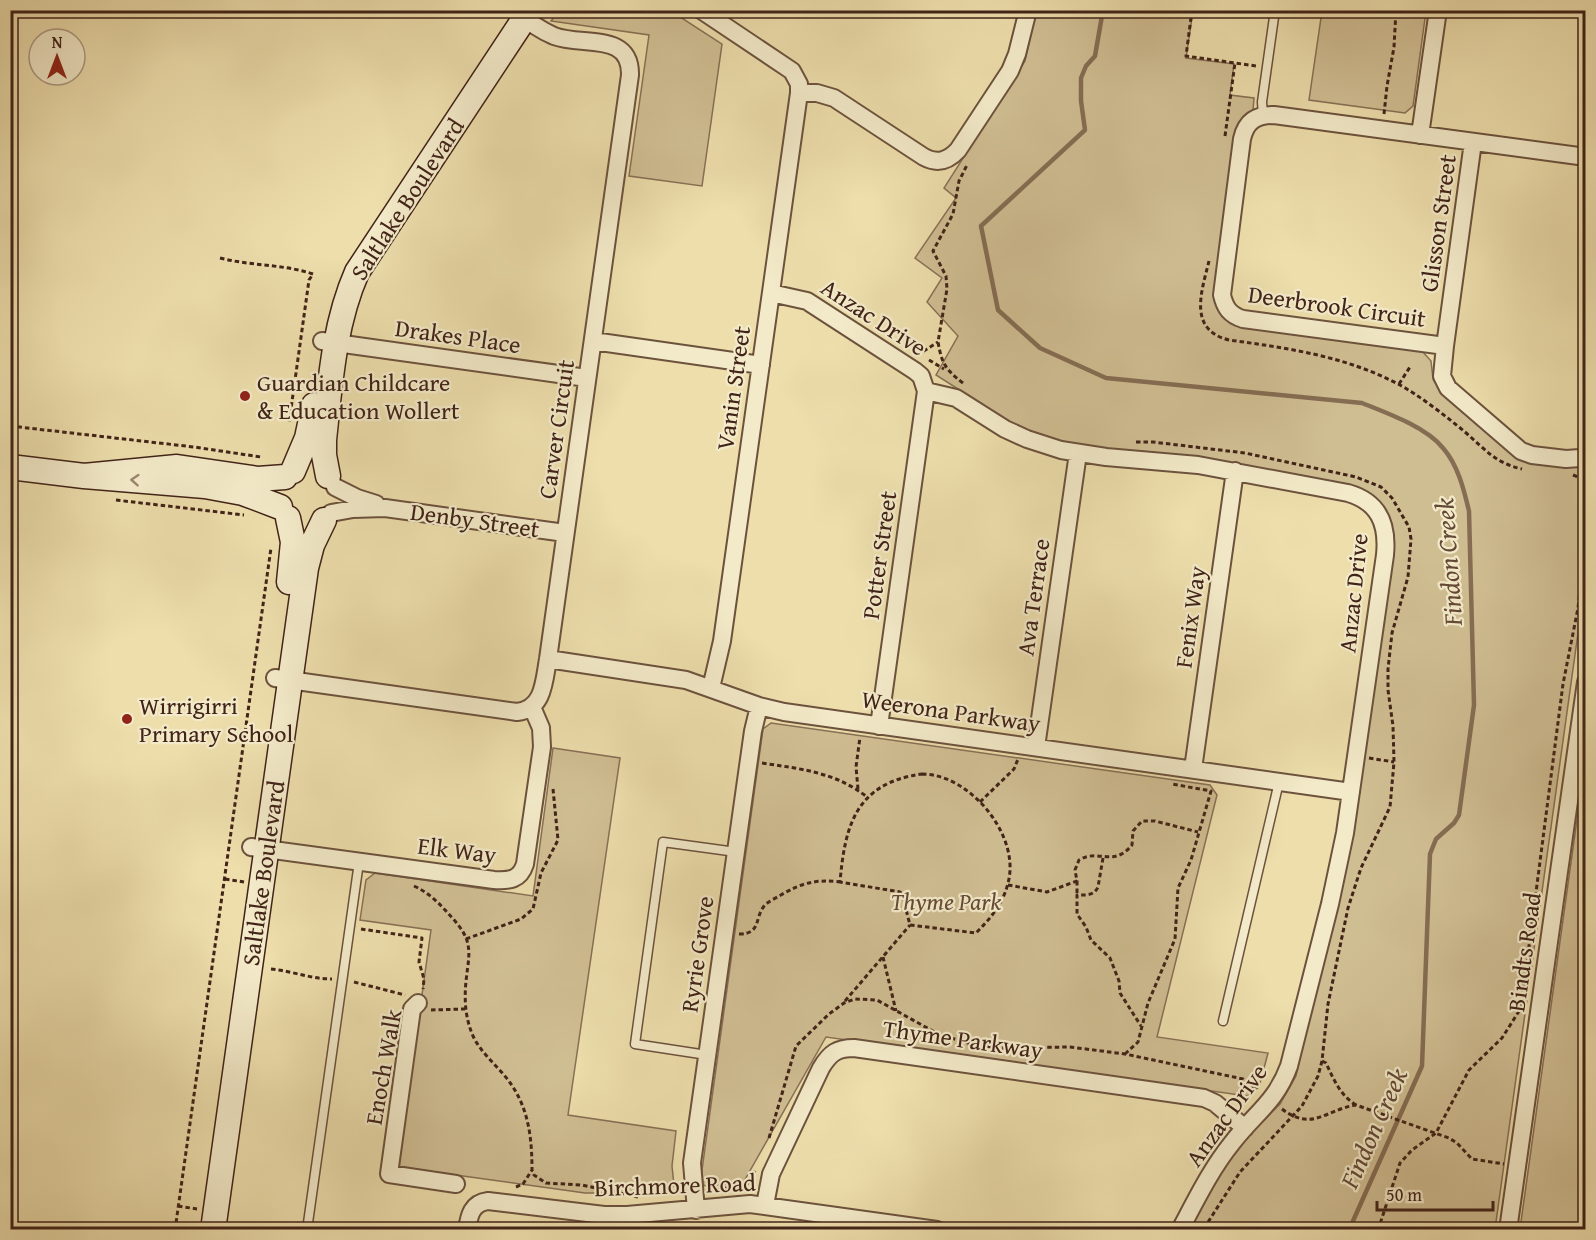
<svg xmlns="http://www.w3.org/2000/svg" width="1596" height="1240" font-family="'Gentium Book Plus',serif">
<rect width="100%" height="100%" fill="#eddeac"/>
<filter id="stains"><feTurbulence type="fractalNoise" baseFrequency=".00333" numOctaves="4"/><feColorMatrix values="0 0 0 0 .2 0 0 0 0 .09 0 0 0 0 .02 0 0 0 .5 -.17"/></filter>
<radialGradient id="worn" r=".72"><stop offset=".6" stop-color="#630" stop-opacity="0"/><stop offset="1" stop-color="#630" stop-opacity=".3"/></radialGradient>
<path fill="#d0be93" stroke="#887056" stroke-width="1.5" d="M559 11H671L722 44 702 186 629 176 649 35 551 21Z
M1036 11H1193L1186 58 1234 64 1230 95 1254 98 1253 110 1238 124 1235 135 1214 293C1216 311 1222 319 1239 326L1422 351 1431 361 1433 379 1443 395 1515 454 1585 463V583L1495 1229H1187L1218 1174 1244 1140 1280 1104 1296 1076 1323 955 1392 536V524L1384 508 1089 450 1027 433 936 375 958 336 927 302 942 278 915 258 956 198 944 188 1025 61Z
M1322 11H1426L1413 106 1405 113 1309 100Z
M771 723 1210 785 1217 795 1157 1037 1268 1053 1259 1087 1247 1096 826 1037 743 1183 706 1186 703 1185 702 1170 763 729Z
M553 748 620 758 568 1115 676 1131 672 1166 674 1185 668 1193H585L398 1167 431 930 360 920 366 880 375 873 533 896Z
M1585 762V1229H1520Z"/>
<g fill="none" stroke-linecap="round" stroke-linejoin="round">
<path stroke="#856d53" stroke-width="4.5" d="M1103 10 1095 56 1086 66 1081 78V101L1085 130 981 226 998 310 1040 348 1106 378 1362 403C1387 413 1426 427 1443 448 1458 465 1464 490 1469 511L1474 705 1459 815 1454 823 1436 839 1430 854 1422 1066 1349 1230"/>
<g stroke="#6c523d" stroke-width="11">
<path id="lane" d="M1263 115 1262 102 1275 10
M1223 1021 1279 782
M707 1055 635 1044 663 842 736 852
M307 1230 359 862"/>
</g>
<g stroke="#6c523d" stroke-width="20">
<path id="street" d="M701 10 792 71 799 84V93H817L834 98 924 157C937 164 948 161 958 150L1010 71 1017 54 1028 10
M1420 135 1438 10
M1586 157 1274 115C1256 115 1246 121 1242 139L1222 295C1225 308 1230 315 1243 319L1445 346 1442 376 1448 388 1521 451 1532 455 1566 459 1580 458 1586 456
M771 293 807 301 915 371 921 376 926 391 956 398 1005 429 1027 439 1061 450 1106 457 1198 465 1348 493C1379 502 1388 524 1385 555L1345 833 1330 904 1289 1066C1276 1102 1254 1114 1232 1143 1211 1169 1196 1200 1180 1230
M322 341 587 378
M593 341 761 365
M1445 346 1473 142
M335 487 357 498 376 504
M331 513 353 509 385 508 565 533
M548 659 686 680 759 706 784 712 1351 792
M275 678 517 712C544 709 544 681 548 659L630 75C631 31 582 47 554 36 540 30 526 20 514 10
M711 688 722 641 799 93
M879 726 926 391
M1036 747 1078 453
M1193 769 1235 471
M251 847 494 880C509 881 520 880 525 864L542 747 541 728 532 707
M418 1003 412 1009 389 1174 456 1184
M765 1205 771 1174 821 1068C830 1053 837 1048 854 1048L1204 1098 1215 1103 1245 1128
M696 1210 692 1163 753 731 759 706
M467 1230C469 1215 472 1203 488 1201L604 1215H627L750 1204 937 1230
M639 1230 641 1215
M1508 1230 1586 682"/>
</g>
<g stroke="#412318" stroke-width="27">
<path id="secondary" d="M10 467 84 476
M293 471 307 438 314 405
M328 476 324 455V440C330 384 334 324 357 272L530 10
M280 507 243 493 205 486 84 476 177 467 258 479 285 477
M288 518 293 542 289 582
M213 1230 306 568 312 545 324 520"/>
</g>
<path stroke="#412318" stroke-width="3" stroke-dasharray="4.5 3" stroke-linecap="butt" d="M1192 10 1186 56 1256 66
M1384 114 1387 86 1394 47 1396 10
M1225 136 1235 63
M220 258C251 266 283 264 313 274L309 280 289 423
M1209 261C1202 290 1187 330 1229 340 1287 348 1345 356 1398 384 1419 395 1447 417 1465 432 1486 450 1495 463 1522 469
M921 355 919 354 938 342
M929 360 944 369
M963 383C945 369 942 364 938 342L947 289 946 276 933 251 953 214 959 181 967 165
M1399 384 1410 367
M10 426 194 447 261 457
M1136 442H1153L1245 453 1356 477 1381 487 1392 498 1409 527 1411 539 1408 577 1392 633 1388 669V690L1393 726 1394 762 1390 807 1361 868 1348 908 1328 1004 1322 1061 1318 1076 1302 1106 1240 1172 1203 1230
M1573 475 1586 480
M116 500 244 515
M1369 758 1394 762
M762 763C801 769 835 772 867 797
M922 774C970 774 1021 836 1008 883 1003 904 990 919 976 933L910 925 902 894 900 892 840 882C845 825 856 783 922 774Z
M858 789 856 767 860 737
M980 802 1014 769 1018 759
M1103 858 1098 887C1094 896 1086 895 1077 895V914L1086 927 1091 940 1110 958 1119 981 1120 993 1141 1026
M225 879 244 882
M1077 881V894
M1008 885 1047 892 1077 881 1075 870 1079 860C1099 848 1113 868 1132 845L1133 831 1142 821H1155L1198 832
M414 886C427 892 436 900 446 911 455 921 466 932 468 945 470 954 468 964 467 973 464 995 464 1015 473 1036 480 1051 493 1062 504 1075 528 1103 532 1135 532 1170L534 1175 546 1183 582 1185 638 1197
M361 929 422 938 419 962 424 979 423 989
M739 934C762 934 754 917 765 905 769 901 776 898 781 895 801 883 816 879 840 882
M466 939 521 919 533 909 541 873 558 840 553 789
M883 957 896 1011
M271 969C292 971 311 979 332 979
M354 982 405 995
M845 1001 910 925
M431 1010 465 1009
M1125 1054 1138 1042 1148 1003 1175 939 1178 888 1191 860 1211 791 1172 784
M1322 1061 1326 1063C1334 1080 1340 1095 1356 1105
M1282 1109C1312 1132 1325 1110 1356 1105L1449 1138 1457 1143 1472 1159 1504 1164
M769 1138 796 1046 829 1014 844 1003 855 999 877 1000 938 1034 971 1044 1001 1048 1070 1047 1125 1054 1243 1079 1258 1090
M516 1187 523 1184 532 1170
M710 1190 746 1186 755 1171
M178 1206 197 1209
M175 1230 271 548
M1378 1230 1400 1163 1412 1150 1436 1133 1469 1070 1502 1038 1521 1008 1563 684 1578 608 1586 539"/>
<use href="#lane" stroke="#f3eac9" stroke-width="8"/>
<use href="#street" stroke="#f3eac9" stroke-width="16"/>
<use href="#secondary" stroke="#f3eac9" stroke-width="24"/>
</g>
<defs><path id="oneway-chevron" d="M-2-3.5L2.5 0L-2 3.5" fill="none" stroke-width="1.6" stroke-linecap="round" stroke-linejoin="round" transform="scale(1.5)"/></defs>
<use stroke="#9a8670" href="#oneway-chevron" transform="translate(135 480) rotate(-176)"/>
<g fill="#8f2418" stroke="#f3eac9" stroke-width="2">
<circle cx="245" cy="396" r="6"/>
<circle cx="127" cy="719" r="6"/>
</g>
<g text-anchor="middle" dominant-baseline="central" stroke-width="4.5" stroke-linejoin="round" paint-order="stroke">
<g font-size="24" fill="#412318" stroke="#f3eac9">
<text transform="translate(407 199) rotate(-57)">Saltlake Boulevard</text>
<text transform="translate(1438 223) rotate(-82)">Glisson Street</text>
<text transform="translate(1337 306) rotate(8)">Deerbrook Circuit</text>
<text transform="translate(874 317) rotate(33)">Anzac Drive</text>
<text transform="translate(458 336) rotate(8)">Drakes Place</text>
<text transform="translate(733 388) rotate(-82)">Vanin Street</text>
<text transform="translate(556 429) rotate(-82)">Carver Circuit</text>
<text transform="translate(475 520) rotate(8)">Denby Street</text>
<text transform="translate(879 555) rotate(-82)">Potter Street</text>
<text transform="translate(1353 593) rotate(-84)">Anzac Drive</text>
<text transform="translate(1033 597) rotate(-82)">Ava Terrace</text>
<text transform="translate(1190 617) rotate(-82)">Fenix Way</text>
<text transform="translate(951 711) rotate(8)">Weerona Parkway</text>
<text transform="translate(457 850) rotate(7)">Elk Way</text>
<text transform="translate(263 873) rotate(-82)">Saltlake Boulevard</text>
<text transform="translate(1524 952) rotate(-82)">Bindts Road</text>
<text transform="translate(697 954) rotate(-82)">Ryrie Grove</text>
<text transform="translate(963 1039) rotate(8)">Thyme Parkway</text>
<text transform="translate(383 1067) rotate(-80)">Enoch Walk</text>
<text transform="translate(1226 1115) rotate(-54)">Anzac Drive</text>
<text transform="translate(675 1185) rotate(-2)">Birchmore Road</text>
</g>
<g font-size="24" fill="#412318" stroke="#f3eac9" text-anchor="start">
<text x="257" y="382">Guardian Childcare<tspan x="257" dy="28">&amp; Education Wollert</tspan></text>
<text x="139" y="705">Wirrigirri<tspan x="139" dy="28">Primary School</tspan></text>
</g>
<g font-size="24" font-style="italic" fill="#654a37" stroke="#f3eac9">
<text x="946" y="901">Thyme Park</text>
</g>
<g font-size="26" font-style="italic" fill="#634835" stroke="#f3eac9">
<text transform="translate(1448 562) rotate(-94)">Findon Creek</text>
<text transform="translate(1373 1128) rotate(-66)">Findon Creek</text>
</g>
</g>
<rect width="1596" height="1240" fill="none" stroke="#eddeac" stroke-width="36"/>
<rect x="12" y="12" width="1572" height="1216" fill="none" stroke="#412318" stroke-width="3"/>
<rect x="18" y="18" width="1560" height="1204" fill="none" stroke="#412318" stroke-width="1.5"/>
<g transform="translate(57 57)"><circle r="28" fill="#f3eac9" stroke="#ac9a82" stroke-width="1.5"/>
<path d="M0-4.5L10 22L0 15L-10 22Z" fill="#8f2418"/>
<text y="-9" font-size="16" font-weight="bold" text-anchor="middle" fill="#412318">N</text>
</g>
<path d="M1377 1201v9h116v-9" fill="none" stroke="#412318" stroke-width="3"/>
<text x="1386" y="1201" font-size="18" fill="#412318" stroke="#f3eac9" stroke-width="4.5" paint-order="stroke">50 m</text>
<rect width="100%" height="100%" filter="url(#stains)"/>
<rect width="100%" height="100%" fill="url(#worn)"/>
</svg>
